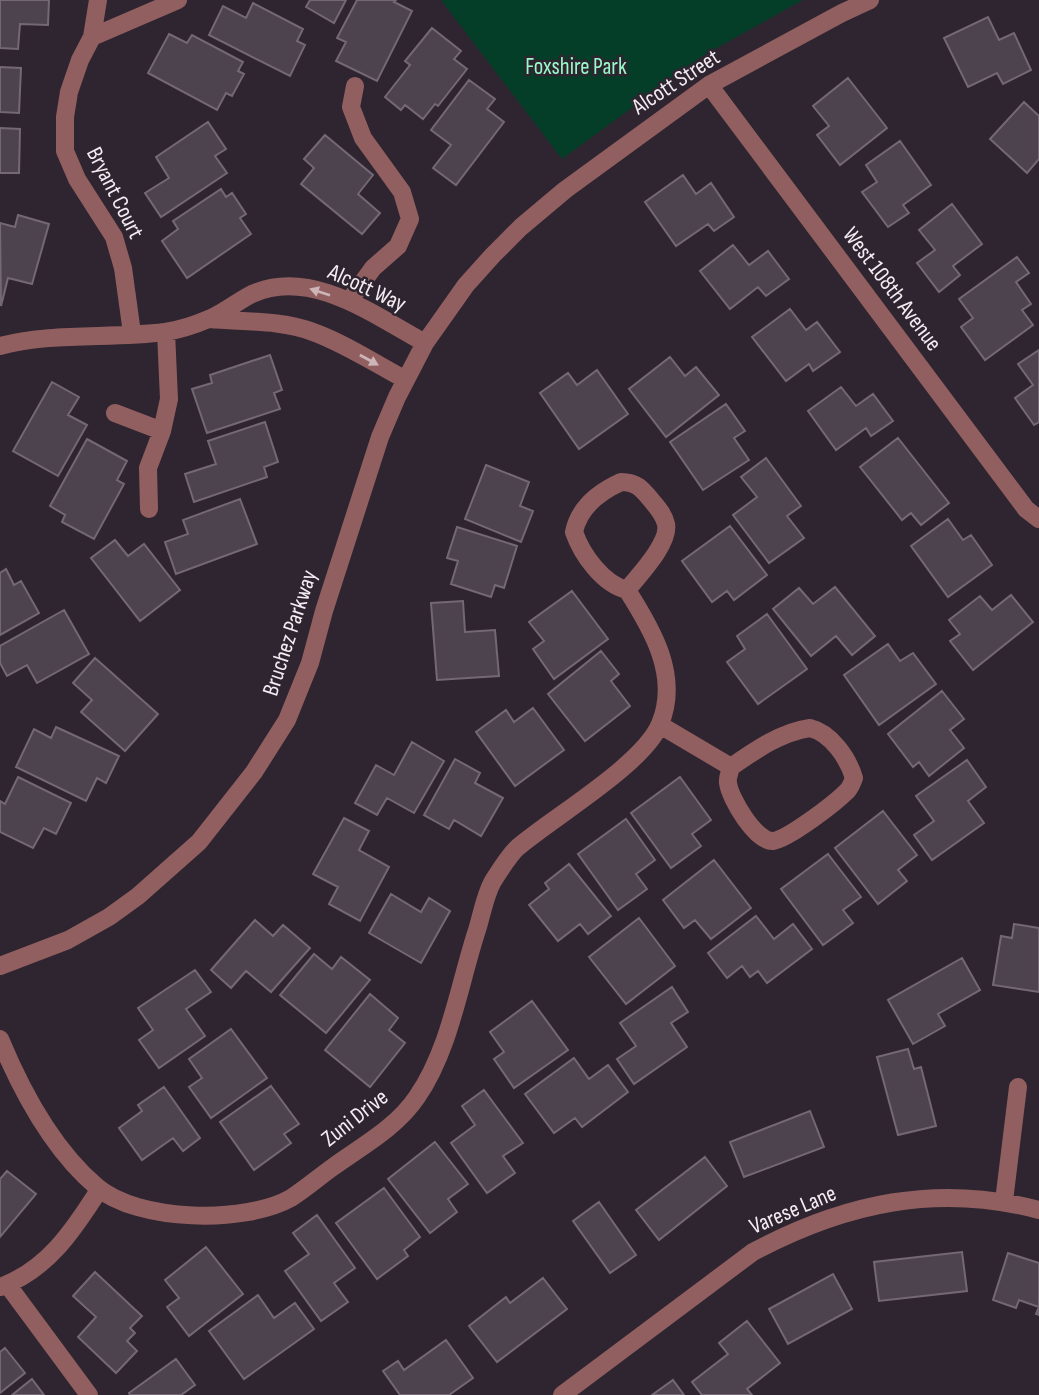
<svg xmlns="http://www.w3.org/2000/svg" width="1039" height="1395" font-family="'Sofia Sans Condensed',sans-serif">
<rect width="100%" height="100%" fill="#2e2530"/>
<path fill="#043e28" d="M441 0H803L704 55 562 159Z"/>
<path fill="#4d434e" stroke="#736874" stroke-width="2" d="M0 0H49L48 25 20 24 18 49 0 48Z
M310 0H346L334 23 306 7Z
M357 0H396L394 2 412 11 377 81 336 61 346 42 337 38Z
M253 3 303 29 297 41 305 45 290 76 209 35 223 6 246 18Z
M988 17 999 40 1014 33 1031 70 1003 84 997 73 968 87 944 38Z
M432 28 461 51 454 59 467 69 438 106 435 104 423 119 405 105 401 110 385 97 410 65 405 61Z
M169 34 187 43 192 35 243 62 238 71 244 74 232 96 226 93 217 110 148 73Z
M0 67 21 68 19 113 0 112Z
M848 78 887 128 840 165 817 135 829 126 813 106Z
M469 80 495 99 487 109 504 122 456 185 433 168 451 145 431 130Z
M1024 102 1039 116V159L1027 173 990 139Z
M208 122 226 149 215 156 227 173 161 217 145 193 169 178 156 157Z
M0 128 20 129 19 173H0Z
M325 135 373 175 358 194 380 213 362 234 301 184 314 168 304 159Z
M900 141 931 185 903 205 909 213 888 227 862 192 877 182 866 165Z
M683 175 696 194 711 183 734 217 714 231 708 224 676 246 645 202Z
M221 189 226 197 232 193 246 214 240 218 251 234 187 278 162 241 178 229 173 221Z
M952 204 982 244 953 266 960 275 939 292 917 263 935 250 919 230Z
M18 215 49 224 32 284 8 278 1 306 0 223 15 227Z
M733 245 749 265 768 251 789 279 766 296 758 287 730 309 700 271Z
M1017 257 1029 273 1016 282 1031 304 1022 310 1033 325 985 360 961 327 973 318 959 299Z
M790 309 806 330 817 322 840 352 813 371 809 364 786 381 752 337Z
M1039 350V422L1034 425 1015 398 1033 385 1018 364Z
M270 355 282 390 274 393 280 409 207 433 192 389 212 383 210 375Z
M670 357 685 376 696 367 719 395 666 437 629 389Z
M597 370 628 414 579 449 540 393 568 373 577 385Z
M52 382 79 397 68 415 87 425 58 476 13 451Z
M841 387 856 406 873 394 893 421 871 436 866 428 836 450 808 411Z
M726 404 745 431 734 438 749 460 703 490 670 442Z
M265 422 278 462 264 467 267 477 194 502 185 474 216 464 208 441Z
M898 438 949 503 921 525 911 513 902 520 860 467Z
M87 439 127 461 117 480 124 484 94 539 62 522 65 515 50 506Z
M766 458 801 506 787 516 804 538 769 563 733 515 757 497 741 477Z
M486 465 529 482 520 506 533 511 521 542 465 519Z
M240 499 257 544 176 574 165 542 188 534 183 520Z
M948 519 963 540 971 535 992 565 948 597 911 546Z
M730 526 767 575 734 600 727 591 712 602 682 561Z
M457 527 517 546 504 588 495 585 491 597 451 584 458 561 447 558Z
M115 540 128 556 144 544 180 590 140 621 91 558Z
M6 569 14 585 21 581 39 613 0 635V573Z
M835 587 875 636 852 655 836 636 811 656 773 609 799 588 813 604Z
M572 591 608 639 554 679 533 649 544 641 529 622Z
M1011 595 1033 622 973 670 950 641 960 634 949 620 980 596 992 610Z
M463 601 465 632 495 630 499 676 437 680 431 603Z
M64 610 89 654 37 683 27 665 7 676 0 663V646Z
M767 614 807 669 758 704 727 662 745 649 737 636Z
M888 644 900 661 913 653 936 684 879 725 844 675Z
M601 651 619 674 611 681 630 706 585 741 548 694Z
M95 658 158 714 125 751 81 712 92 700 73 683Z
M942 691 964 719 950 730 964 748 929 776 919 762 913 767 888 734Z
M533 708 564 750 515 786 476 732 506 710 514 722Z
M56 727 119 756 106 783 97 778 86 801 16 767 34 729 51 738Z
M412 742 444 761 414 813 387 798 377 815 355 803 376 765 394 775Z
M455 759 480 773 475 783 503 798 481 836 454 820 449 829 424 815Z
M967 760 986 787 968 801 984 823 932 860 914 835 934 821 916 796Z
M18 777 71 803 56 834 44 828 33 848 0 832V801L5 804Z
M680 777 711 820 692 834 701 846 671 868 631 813Z
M883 811 917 855 898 870 907 881 878 904 835 848Z
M344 818 369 831 359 850 389 867 360 921 329 904 338 887 313 874Z
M626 819 655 860 636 874 647 889 618 910 578 854Z
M828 854 861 897 843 910 853 923 823 945 781 889Z
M714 860 751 908 711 939 695 920 684 928 663 900Z
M569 864 611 916 588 934 580 924 558 941 529 905 549 889 545 883Z
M391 894 421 912 429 898 450 911 421 963 369 933Z
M756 916 774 939 793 924 812 949 767 983 758 971 750 977 742 966 727 978 708 953Z
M639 918 675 966 626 1004 589 957Z
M255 920 273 936 283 925 310 948 271 992 246 971 231 988 211 970Z
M1014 924 1039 928V992L993 985 1001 936 1012 938Z
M314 954 332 969 341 957 370 980 326 1033 280 995Z
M962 958 980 990 938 1014 945 1026 913 1044 888 1000Z
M195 970 211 992 186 1009 205 1036 159 1068 139 1040 153 1030 138 1008Z
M672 987 688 1012 671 1023 687 1047 634 1084 617 1059 636 1046 620 1023Z
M370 994 398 1018 389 1030 405 1043 370 1087 325 1050Z
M532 1001 568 1050 514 1088 494 1059 504 1052 490 1032Z
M231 1029 267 1078 211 1118 189 1087 202 1078 189 1059Z
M908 1049 914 1069 921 1067 936 1126 898 1135 877 1057Z
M574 1058 589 1079 608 1065 628 1092 582 1127 575 1118 554 1133 525 1094Z
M271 1086 299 1124 284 1134 291 1143 254 1170 220 1122Z
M164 1087 200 1138 183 1151 173 1138 142 1160 119 1128 142 1111 138 1105Z
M484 1090 523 1143 503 1156 515 1173 487 1193 451 1143 475 1125 462 1106Z
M810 1111 824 1147 744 1177 730 1142Z
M435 1142 468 1184 448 1199 457 1212 430 1233 388 1179Z
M705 1157 727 1186 659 1240 636 1210Z
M7 1171 36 1194 0 1237V1179Z
M384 1188 420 1237 404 1250 408 1256 377 1279 336 1223Z
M599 1202 636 1255 610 1273 573 1221Z
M317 1215 355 1268 334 1283 348 1302 321 1321 285 1271 309 1254 293 1233Z
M206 1247 243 1294 189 1336 167 1307 179 1298 165 1280Z
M962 1252 967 1291 879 1301 874 1262Z
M1008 1253 1039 1263V1315L1036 1314 1039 1307 1019 1300 1016 1308 993 1300Z
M95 1272 142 1316 130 1328 135 1333 127 1341 137 1351 116 1373 78 1337 96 1317 73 1296Z
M833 1274 852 1309 788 1344 769 1309Z
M543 1278 567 1309 497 1362 469 1326 506 1297 510 1303Z
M258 1295 274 1318 295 1303 314 1329 244 1379 209 1331Z
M747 1321 780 1363 747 1389 752 1395H702L692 1382 728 1354 719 1343Z
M446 1340 473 1378 449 1395H400L383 1371 398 1361 404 1370Z
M5 1348 25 1373 0 1393V1352Z
M176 1359 195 1385 181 1395H130L129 1393Z
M32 1379 44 1395H12Z
M673 1380 684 1395H652Z"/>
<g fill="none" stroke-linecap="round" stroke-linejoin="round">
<path stroke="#925f60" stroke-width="18" d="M98 0 92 37 80 60 69 92 65 117V151L77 179 114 237 123 268 132 333
M92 37 178 0
M709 85 1026 509 1039 519
M349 301 373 268 398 246 410 219 402 192 363 138 351 107 355 86
M210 319C243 322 282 320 313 332 346 344 376 364 406 380
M0 346C53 332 110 339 165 332 179 330 197 324 211 318 225 312 238 301 252 294 311 267 375 316 425 343
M115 413 162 431
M621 482C637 482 642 489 652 501 658 508 664 515 666 524 670 543 639 575 627 590 603 584 582 555 574 532 579 508 599 492 621 482Z
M149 509 148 468 162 431 169 399 166 332
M660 725 731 767
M810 728C831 733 848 758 854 778 852 783 850 789 846 792 834 804 788 839 773 841 756 842 730 799 728 783 727 778 730 772 731 767 754 751 781 732 810 728Z
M0 966 68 940 109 917 138 896 199 842 254 772 287 720 310 663 324 611 380 437 397 397 425 343 466 285 493 255 521 227 565 190 709 85 842 13 870 0
M0 1039C22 1092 52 1149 97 1187 138 1222 245 1224 291 1198 305 1189 319 1177 333 1167 362 1146 396 1128 417 1097 450 1049 459 985 477 930 482 914 485 895 493 881 500 870 508 857 517 848 553 817 643 765 660 724 680 676 652 629 627 590
M1004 1201 1018 1087
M7 1284 89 1395
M0 1287C47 1270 73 1231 99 1190
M562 1395 753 1252C845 1203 937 1183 1039 1210"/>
</g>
<defs><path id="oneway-solid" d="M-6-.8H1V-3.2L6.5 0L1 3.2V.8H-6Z" transform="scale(1.75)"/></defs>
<g fill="#ccb4b8">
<use href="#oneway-solid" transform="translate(320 292) rotate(-162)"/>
<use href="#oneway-solid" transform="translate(369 360) rotate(29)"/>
</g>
<g text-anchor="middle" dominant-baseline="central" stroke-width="5" stroke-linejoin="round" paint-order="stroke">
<g font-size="23" fill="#97fac8" stroke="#2e2530">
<text x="576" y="67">Foxshire Park</text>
</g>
<g font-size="23" fill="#f3ecf3" stroke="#2e2530">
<text transform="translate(676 82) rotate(-33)">Alcott Street</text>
<text transform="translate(115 193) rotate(63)">Bryant Court</text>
<text transform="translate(367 288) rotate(25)">Alcott Way</text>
<text transform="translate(892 289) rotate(53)">West 108th Avenue</text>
<text transform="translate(290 633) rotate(-72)">Bruchez Parkway</text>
<text transform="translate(355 1118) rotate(-38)">Zuni Drive</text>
<text transform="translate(793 1210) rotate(-23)">Varese Lane</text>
</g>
</g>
</svg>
